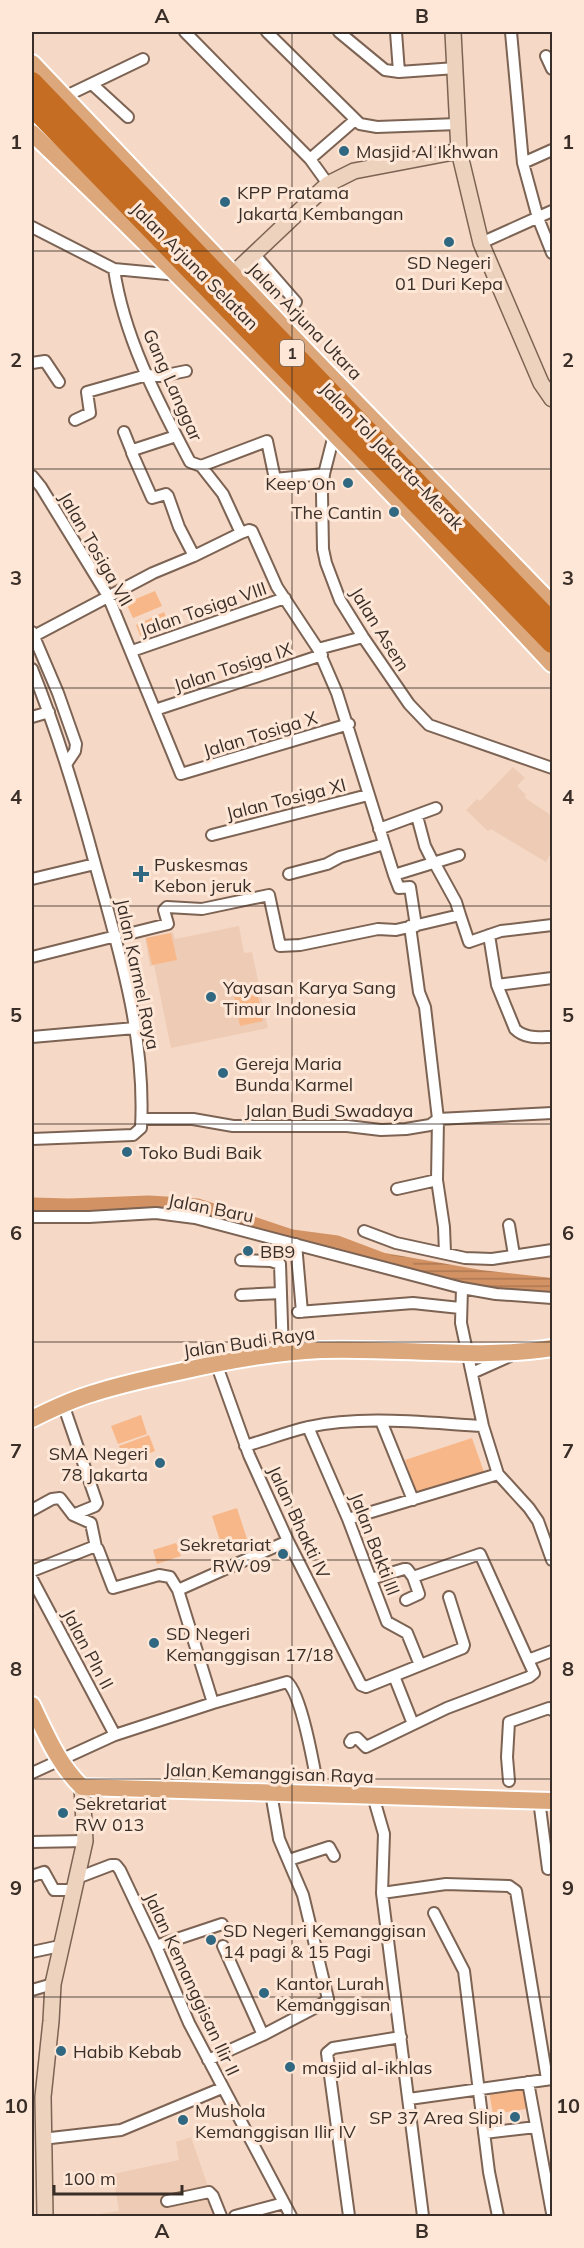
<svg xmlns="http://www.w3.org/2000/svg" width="584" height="2248" font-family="Mulish,sans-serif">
<defs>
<pattern id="water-rules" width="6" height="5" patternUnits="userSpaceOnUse" patternTransform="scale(1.5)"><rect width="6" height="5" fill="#d39263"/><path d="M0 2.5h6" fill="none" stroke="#ac7852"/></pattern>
</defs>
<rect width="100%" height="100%" fill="#f5d8c5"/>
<path fill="#eecbb4" d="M513 767 525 778 517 786 526 795 525 798 552 816V851L546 862 491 829 488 831 466 810 477 799 480 801Z
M239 926 244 953 252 952 268 1028 171 1048 154 965 150 966 145 938 173 932 175 939Z
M191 2137 218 2216H86L119 2211 113 2174 179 2160 176 2142Z"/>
<path fill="#f8b789" d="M155 591 162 606 133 618 126 603Z
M164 612 171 628 142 640 136 625Z
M171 933 177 960 152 965 146 938Z
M255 982 263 1021 240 1026 232 986Z
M141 1415 147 1434 118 1444 111 1426Z
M149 1435 155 1451 125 1463 119 1446Z
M472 1438 484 1472 417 1495 405 1460Z
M237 1508 247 1539 222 1547 212 1516Z
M176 1543 181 1556 157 1564 153 1550Z
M528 2086 532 2108 493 2114 489 2092Z"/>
<path fill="url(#water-rules)" d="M385 1253 481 1270 552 1278V1295L486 1292 390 1267Z"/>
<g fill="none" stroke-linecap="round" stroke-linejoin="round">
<path stroke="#d39263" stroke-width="15" d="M32 1205 69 1206 149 1203 198 1206 292 1237 337 1243 390 1263 406 1265"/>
<g stroke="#7c6353" stroke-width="14">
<path id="street" d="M185 32 310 159 328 184
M267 32 360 124 377 127 458 124
M339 32 385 70 399 72 456 68
M396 32 399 72
M511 32 523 163 538 218 552 253
M546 56 552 69
M92 84 128 117
M64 97 143 59
M310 159 355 120
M523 163 552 150
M32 227 114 269 178 275
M481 243 552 211
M255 255 296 302
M114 269C124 338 158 401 190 462L201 466 223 494 241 533
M32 363 45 361 59 382
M75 420 90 413 87 392 147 375 161 376 186 371
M124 432 132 452
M334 435 324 474 322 494 323 549 326 563 340 600 363 637 409 704 429 725 552 768
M176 436 133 450 132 453 152 498 166 494 168 496 179 527 194 556
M201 466 267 441 275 479 324 474
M32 476 41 487 108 596 181 774 349 724
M32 632 58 693 76 744 75 751 67 763
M32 637 153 573 194 556 241 533 249 530 252 531 277 587 318 649 337 693 394 875 399 888 410 887 416 926
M318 649 363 637
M132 651 285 598
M32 669C58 733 77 797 95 864 119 950 146 1037 141 1128L133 1135 32 1139
M155 710 322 655
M32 717 49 712
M417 816 425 846 433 862
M379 829 436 808
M212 835 368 795
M434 862 456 902 460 915
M289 874 327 864 340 857 384 844
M394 875 459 855
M32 879 95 864
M410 926 419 992 425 1007 438 1119 437 1180 444 1227 445 1253
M128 934 168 924 164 910 167 907 202 909 269 895 280 946 300 945 378 929 396 930 460 915 469 942 501 931 552 925
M489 935 497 985 515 1029C525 1039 539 1037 552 1037
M32 957 116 936
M497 985 552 978
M32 1037 135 1028
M142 1119H193L233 1126H347L381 1130 406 1129 430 1125 438 1119
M438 1119 552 1113
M397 1189 437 1180
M32 1217H89L156 1213 195 1218 462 1288 496 1294 552 1298
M509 1225 514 1255
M364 1231 396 1243 465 1258 492 1259 552 1250
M296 1244 302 1312
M241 1260 271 1261 280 1264 283 1353
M462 1288 461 1323 483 1426 498 1474 529 1508 538 1521 552 1560
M241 1295 281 1293
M298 1312 413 1303 460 1308
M216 1363 249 1455 288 1541 361 1685 366 1687 463 1648 464 1645 449 1597
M472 1373 510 1356
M63 1404 97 1503 95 1506 73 1515
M381 1421 413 1500
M308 1427 348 1519 387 1622 407 1633 420 1665
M245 1446C266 1440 287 1432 308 1427 363 1415 427 1423 483 1426
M32 1510 52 1499 60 1498 73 1515 91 1523 96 1547
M348 1519 498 1474
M32 1571 93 1547 98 1549 113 1588 159 1575 170 1577 178 1590 213 1703
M32 1579 115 1735
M371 1579 404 1569H407L413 1577
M178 1590 288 1541
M406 1600 419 1594 413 1577 480 1554 528 1660
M394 1676 413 1724
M350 1742 352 1739 357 1738 366 1747 447 1708 529 1677 534 1673 528 1660 552 1651
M32 1773 115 1735 213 1703 287 1682C302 1694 315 1772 319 1794
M509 1781 507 1757 509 1722 549 1708 552 1710
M373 1796 384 1834 382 1893 423 2216
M539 1800 548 1869
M32 1842 85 1841
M289 1860 329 1847 334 1856
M32 1876 44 1872 54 1890H74
M77 1878 111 1865H116L120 1870 156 1946 189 2023 291 2216
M382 1893 446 1884 509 1886 516 1891 547 2079
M434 1913 464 1971 489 2172 498 2216
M156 1946 222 1924
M223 1946 263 2035
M32 1952 60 1946
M32 1990 53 1984
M208 2060 263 2035 322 2004 328 1999 303 1895 279 1839 271 1793
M528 2082 552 2213
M409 2099 552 2079
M484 2133 536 2127
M42 2139 121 2130 222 2088
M167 2201 209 2192 213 2196 221 2216
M235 2216 284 2203
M349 2216 327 2053 333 2048 401 2037"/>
</g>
<g stroke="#7c6353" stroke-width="18">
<path id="secondary" d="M453 32 459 151 481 243 541 383 552 399
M233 274 328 184 354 171 459 151
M45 2216 43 2097 51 2021 53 1984 85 1841 82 1787"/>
</g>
<g stroke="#fff" stroke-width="20">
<path id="primary" d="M32 63 311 356 552 604
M32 133C211 304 383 482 552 664
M32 1419C52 1409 73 1399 94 1393 122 1384 150 1378 178 1372 225 1361 273 1352 321 1350 398 1347 476 1360 552 1348
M32 1705C46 1734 58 1764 82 1787L552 1801"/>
</g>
<g stroke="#fff" stroke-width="22">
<path id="highway" d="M32 82 552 623
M32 106 552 643"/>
</g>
<use href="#street" stroke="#fff" stroke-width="10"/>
<use href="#secondary" stroke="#edd3bd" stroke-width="15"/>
<use href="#primary" stroke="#dca77b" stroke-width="16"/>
<use href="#highway" stroke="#c46d23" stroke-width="20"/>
</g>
<path fill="none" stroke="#3a2f28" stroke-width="1.5" stroke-opacity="0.55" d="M292 32V2216M32 251H552M32 469H552M32 688H552M32 906H552M32 1124H552M32 1342H552M32 1560H552M32 1779H552M32 1997H552"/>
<g fill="#306882" stroke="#fee7d7" stroke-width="2">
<circle cx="344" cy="151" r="6"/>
<circle cx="225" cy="202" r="6"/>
<circle cx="449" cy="242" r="6"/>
<circle cx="348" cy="483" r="6"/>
<circle cx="394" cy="512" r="6"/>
<path d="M138 865h6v6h6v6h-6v6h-6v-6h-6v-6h6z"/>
<circle cx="211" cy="997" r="6"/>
<circle cx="223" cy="1073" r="6"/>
<circle cx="127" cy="1152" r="6"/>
<circle cx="248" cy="1251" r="6"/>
<circle cx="160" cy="1463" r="6"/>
<circle cx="283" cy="1554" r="6"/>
<circle cx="154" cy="1643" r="6"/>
<circle cx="63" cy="1813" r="6"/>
<circle cx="211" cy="1940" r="6"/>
<circle cx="264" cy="1993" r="6"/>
<circle cx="61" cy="2051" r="6"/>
<circle cx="290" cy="2067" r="6"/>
<circle cx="515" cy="2117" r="6"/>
<circle cx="183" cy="2120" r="6"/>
</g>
<g text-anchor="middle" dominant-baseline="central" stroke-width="6" stroke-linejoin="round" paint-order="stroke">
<rect fill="#fee7d7" stroke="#75665c" stroke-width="1.5" x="280" y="340" width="24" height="26" rx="4.5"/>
<g font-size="16" font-weight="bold" fill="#3a2f28">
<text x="292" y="353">1</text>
</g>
<g font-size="18" fill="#3a2f28" stroke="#fee7d7" text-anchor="start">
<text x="356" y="151">Masjid Al Ikhwan</text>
<text x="237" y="192">KPP Pratama<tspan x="237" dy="21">Jakarta Kembangan</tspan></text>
<text x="449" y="262" text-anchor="middle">SD Negeri<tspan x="449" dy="21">01 Duri Kepa</tspan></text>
<text x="336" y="483" text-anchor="end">Keep On</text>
<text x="382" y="512" text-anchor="end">The Cantin</text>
<text x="154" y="864">Puskesmas<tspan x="154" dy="21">Kebon jeruk</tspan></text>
<text x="223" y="987">Yayasan Karya Sang<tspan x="223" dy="21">Timur Indonesia</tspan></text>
<text x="235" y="1063">Gereja Maria<tspan x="235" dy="21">Bunda Karmel</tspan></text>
<text x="139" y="1152">Toko Budi Baik</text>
<text x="260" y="1251">BB9</text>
<text x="148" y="1453" text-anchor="end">SMA Negeri<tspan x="148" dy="21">78 Jakarta</tspan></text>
<text x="271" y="1544" text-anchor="end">Sekretariat<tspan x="271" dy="21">RW 09</tspan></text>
<text x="166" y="1633">SD Negeri<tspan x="166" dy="21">Kemanggisan 17/18</tspan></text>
<text x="75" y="1803">Sekretariat<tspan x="75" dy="21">RW 013</tspan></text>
<text x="223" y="1930">SD Negeri Kemanggisan<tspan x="223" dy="21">14 pagi &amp; 15 Pagi</tspan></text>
<text x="276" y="1983">Kantor Lurah<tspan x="276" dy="21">Kemanggisan</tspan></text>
<text x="73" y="2051">Habib Kebab</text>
<text x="302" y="2067">masjid al-ikhlas</text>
<text x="195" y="2110">Mushola<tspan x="195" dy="21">Kemanggisan Ilir IV</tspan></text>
<text x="503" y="2117" text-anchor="end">SP 37 Area Slipi</text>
</g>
<g font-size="18" fill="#3a2f28" stroke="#fee7d7">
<text transform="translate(195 266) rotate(45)">Jalan Arjuna Selatan</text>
<text transform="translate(305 321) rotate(46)">Jalan Arjuna Utara</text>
<text transform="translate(173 385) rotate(66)">Gang Langgar</text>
<text transform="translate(392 456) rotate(46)">Jalan Tol Jakarta–Merak</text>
<text transform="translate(96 549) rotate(60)">Jalan Tosiga VII</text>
<text transform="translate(203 609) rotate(-19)">Jalan Tosiga VIII</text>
<text transform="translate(380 629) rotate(58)">Jalan Asem</text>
<text transform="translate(233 667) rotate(-18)">Jalan Tosiga IX</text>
<text transform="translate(260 734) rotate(-17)">Jalan Tosiga X</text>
<text transform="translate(286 799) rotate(-14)">Jalan Tosiga XI</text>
<text transform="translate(138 974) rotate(78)">Jalan Karmel Raya</text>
<text x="329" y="1110">Jalan Budi Swadaya</text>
<text transform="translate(211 1208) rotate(11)">Jalan Baru</text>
<text transform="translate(249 1342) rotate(-8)">Jalan Budi Raya</text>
<text transform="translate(299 1522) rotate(65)">Jalan Bhakti IV</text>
<text transform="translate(375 1544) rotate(69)">Jalan Bakti III</text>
<text transform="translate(88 1649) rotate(62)">Jalan Pln II</text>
<text transform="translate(269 1773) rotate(2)">Jalan Kemanggisan Raya</text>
<text transform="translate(192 1984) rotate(65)">Jalan Kemanggisan Ilir II</text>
</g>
</g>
<rect width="584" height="2248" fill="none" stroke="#fee7d7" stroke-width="66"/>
<path d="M54 2185v9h128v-9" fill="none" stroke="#3a2f28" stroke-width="3"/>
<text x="63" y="2185" font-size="18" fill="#3a2f28" stroke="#fee7d7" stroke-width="4.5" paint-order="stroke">100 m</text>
<rect x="33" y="33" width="518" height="2182" fill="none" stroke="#3a2f28" stroke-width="2"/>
<g font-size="20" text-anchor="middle" font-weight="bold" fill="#3a2f28">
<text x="162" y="23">A</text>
<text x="422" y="23">B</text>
<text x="16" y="149">1</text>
<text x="568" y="149">1</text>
<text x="16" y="367">2</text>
<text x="568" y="367">2</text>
<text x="16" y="585">3</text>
<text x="568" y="585">3</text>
<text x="16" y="804">4</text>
<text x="568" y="804">4</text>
<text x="16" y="1022">5</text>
<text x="568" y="1022">5</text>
<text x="16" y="1240">6</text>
<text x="568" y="1240">6</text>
<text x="16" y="1458">7</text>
<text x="568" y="1458">7</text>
<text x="16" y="1676">8</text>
<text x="568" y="1676">8</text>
<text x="16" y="1895">9</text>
<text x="568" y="1895">9</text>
<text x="16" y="2113">10</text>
<text x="568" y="2113">10</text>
<text x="162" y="2238">A</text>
<text x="422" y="2238">B</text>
</g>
</svg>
